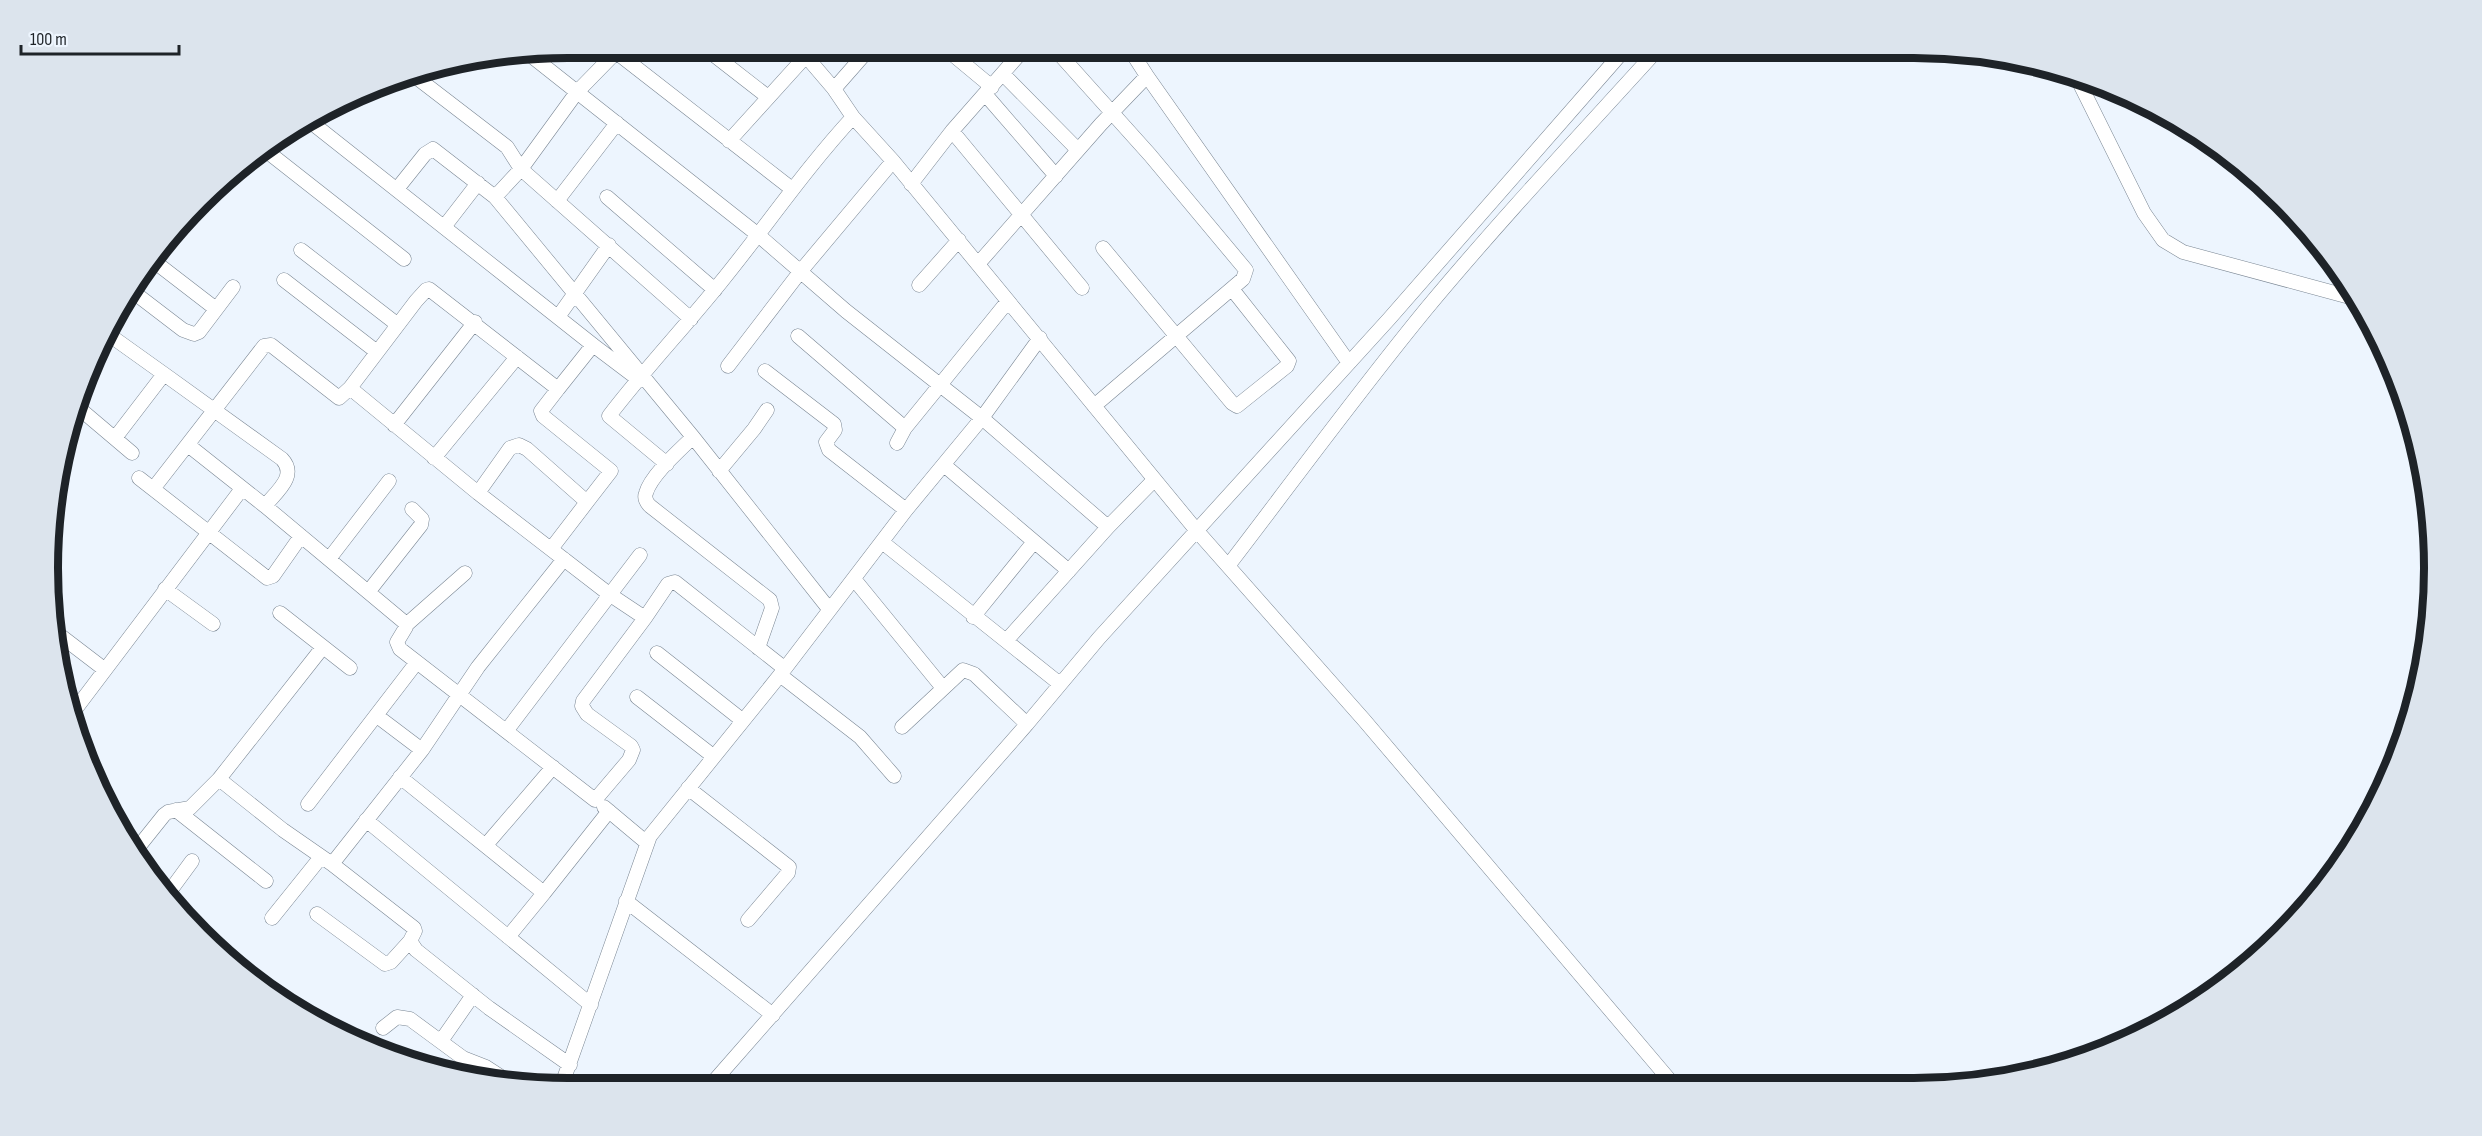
<svg xmlns="http://www.w3.org/2000/svg" width="2482" height="1136" font-family="'Sofia Sans Condensed',sans-serif">
<rect width="100%" height="100%" fill="#edf5fe"/>
<g fill="none" stroke-linecap="round" stroke-linejoin="round">
<g stroke="#7a8693" stroke-width="15">
<path id="minor" d="M705 48 768 97
M799 48 834 89 853 117 893 161 1197 531 1364 720 1673 1084
M945 48 992 87
M1054 48 1150 155 1246 270 1243 279 1094 406
M1129 48 1147 76
M616 52 792 189
M529 54 577 92 620 48
M412 74 507 147 521 169 691 319
M1003 74 1078 150
M2076 76 2144 213 2163 240 2183 252 2357 299
M834 89 870 48
M985 94 1056 176
M307 119 593 345
M952 131 1082 288
M729 141 805 57
M264 149 404 259
M911 184 952 131 1025 48
M397 189 425 154 433 149 495 197
M607 197 715 290
M557 201 617 123
M444 227 478 183
M1103 248 1232 403 1237 406 1287 366 1289 361 1232 289
M301 250 398 325
M155 262 216 309
M978 264 1101 124 1147 76 1349 363
M284 280 377 352
M919 285 959 240
M132 291 183 330 194 334 199 332 233 287
M558 317 609 245
M108 334 164 374 115 438
M798 336 905 428
M728 366 800 272 893 161
M765 371 834 424 835 430 826 442 829 450 906 510
M164 374 282 459C298 476 276 492 265 506L188 445
M638 379 593 345 558 389 429 289 426 290 416 301 350 388 478 493 609 594 645 618 668 584 675 582 784 668
M558 389 541 411 543 416 611 471 587 502
M80 409 132 453
M394 425 475 322
M693 437C680 450 651 475 646 493 644 498 646 502 650 506L770 600 772 608 758 648
M897 443 905 428 940 385 982 418 1108 527
M434 458 517 357
M667 464 609 416C644 370 684 328 721 282 765 228 805 169 853 117
M944 465 1069 571
M719 471 754 429 767 410
M139 478 267 578 273 576 301 536
M153 489 264 346 271 345 339 398 350 388
M478 493 510 448 519 445 527 449 587 502 551 549
M265 506 404 622 406 627 397 642 400 649 595 800 629 760 633 750 631 746 587 714 582 706 583 701 645 618
M882 542 1060 684
M329 559 389 481
M564 559 478 667 422 750 332 864 414 928 415 931 410 941 416 950 489 1008 570 1065
M1228 566C1294 480 1358 392 1427 308 1501 219 1581 134 1659 48
M854 579 943 688
M165 589 213 624
M369 591 421 525 422 519 412 509
M829 609 693 437 495 197 521 169 577 92 757 234 846 311 940 385 1008 301
M280 613 350 668
M973 617 1033 543
M406 625 465 573
M53 630 104 669
M1006 641 1108 527 1154 480
M657 653 742 720
M780 675 860 737 894 776
M637 697 713 756
M71 715 241 490
M377 716 422 750
M74 726 80 736 78 741
M902 727 963 670 974 674 1027 724
M507 730 640 555
M400 777 544 893 508 937
M219 779 323 647
M688 788 789 867 788 873 748 920
M308 804 417 662
M604 807 647 843
M176 810 266 881
M366 820 591 1005
M486 845 553 767
M136 850 164 815 168 812 190 808 219 779 283 830 332 864
M170 891 192 861
M544 893 609 811
M626 901 773 1015
M317 914 385 964 391 962 410 941
M272 918 321 857
M383 1028 397 1017 410 1019 463 1058 486 1067 509 1082
M441 1041 473 995
M561 1087 650 836 780 675 906 510 982 418 1040 338
M708 1088 1027 724 1099 638 1389 319 1626 48"/>
</g>
<use href="#minor" stroke="#fff" stroke-width="14"/>
</g>
<path d="M0 0H2482V1136H0ZM568 58H1914A510 510 0 0 1 2424 568V568A510 510 0 0 1 1914 1078H568A510 510 0 0 1 58 568V568A510 510 0 0 1 568 58Z" fill="#dce4ed" fill-rule="evenodd"/>
<path fill="none" stroke="#1e2328" stroke-width="8" d="M568 58H1914A510 510 0 0 1 2424 568V568A510 510 0 0 1 1914 1078H568A510 510 0 0 1 58 568V568A510 510 0 0 1 568 58Z"/>
<path d="M21 45v9h158v-9" fill="none" stroke="#1e2328" stroke-width="3"/>
<text x="30" y="45" font-size="18" fill="#1e2328" stroke="#edf5fe" stroke-width="4.5" paint-order="stroke">100 m</text>
</svg>
